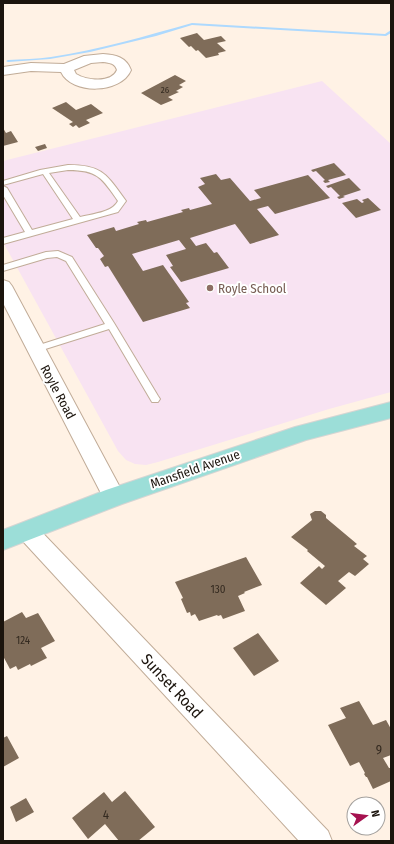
<svg xmlns="http://www.w3.org/2000/svg" width="394" height="844" font-family="'Fira Sans Condensed',sans-serif">
<rect width="100%" height="100%" fill="#fff2e5"/>
<path fill="#f8e3f2" d="M322 81 391 144V392L329 409 158 462 146 465 135 464 126 460 118 451 3 242V161Z"/>
<g fill="none" stroke-linecap="round" stroke-linejoin="round">
<path fill="#add9fe" fill-rule="evenodd" d="M192 23 385 34 391 30V33L386 36 192 25 156 36 90 52 50 59 8 62 6 61 8 60C22 59 37 59 51 57 99 50 145 36 192 23Z"/>
</g>
<path fill="#7f6c59" d="M197 33 204 40 221 36 226 41 217 43 226 51 218 53 219 55 206 58 198 50 196 51 191 46 189 47 180 38Z
M175 75 186 81 179 85 183 87 176 91 179 92 168 97 173 100 161 105 141 93Z
M66 102 76 110 91 104 103 113 86 120 90 123 79 128 76 125 73 127 69 124 73 122 52 108Z
M3 128 6 133 11 131 18 142 3 146Z
M45 144 47 148 38 151 35 147Z
M334 163 346 175 328 180 330 182 325 183 323 181 325 180 316 171 313 172 311 170Z
M216 174 221 180 230 178 250 201 261 198 254 190 308 175 330 198 275 214 268 206 257 209 279 235 250 244 235 224 190 238 196 246 206 243 214 253 217 252 229 268 181 282 170 267 173 266 166 255 186 249 179 240 132 254 143 271 163 265 189 302 186 303 190 308 143 322 108 266 105 267 100 259 104 256 98 248H96L87 235 114 227 116 231 139 224 137 222 146 220 147 222 183 212 181 210 189 208 190 210 212 204 198 187 205 184 200 178Z
M349 178 361 190 343 196 345 197 339 199 337 197 340 196 331 187 328 188 326 186Z
M368 198 381 210 356 218 342 203 357 199 362 203 364 202 362 200Z
M315 511H321L326 515V518L357 544 354 546 367 556 363 559 369 564 355 576 349 572 338 581 346 588 326 605 300 583 319 566 322 569 325 566 307 551 308 550 291 537 312 520 310 514Z
M246 557 262 585 244 592 245 593 238 596 245 611 223 619 221 615 218 616 217 615 199 621 195 614 191 616 190 612 187 613 181 599 183 598 175 582Z
M22 612 26 618 38 613 55 641 41 648 47 658 31 666 30 664 18 670 16 666 10 669 3 656V622Z
M258 633 279 661 254 676 233 648Z
M359 701 373 725 386 720 391 729V755L383 758 389 768H391V781L373 789 367 777H366L364 774 365 773 359 762 350 766 328 725 346 718 340 708Z
M7 736 19 758 3 767V738Z
M125 791 155 827 138 841H119L105 824 88 839 72 818 104 792 112 802Z
M26 798 34 812 16 822 10 807Z"/>
<g fill="none" stroke-linecap="round" stroke-linejoin="round">
<g stroke="#c1ac98" stroke-width="2">
<path id="lane" d="M68 165C103 165 107 175 126 201L118 212 3 244V238L25 232 3 195V186L7 188 32 230 73 219 43 174 3 185V181L40 170ZM68 170C98 170 102 178 118 201 112 213 91 214 80 217L49 173Z
M58 251 72 257 114 323 158 396 160 399 158 402H152L109 329 39 351H33L31 349 33 347 105 324 66 261 57 257 47 258 3 271V265L46 252Z"/>
</g>
<g stroke="#c1ac98" stroke-width="2">
<path id="street" d="M103 54C116 55 126 57 131 70 121 94 72 95 61 72L31 71 3 75V67L31 63 64 64 84 56ZM103 62C110 63 115 63 117 70 111 84 86 80 76 74L74 70 91 63Z
M3 280 9 282 12 286 122 491 125 497 122 503 114 505 106 503 3 303Z
M27 522 35 525 328 831 332 841H299L19 537 16 531 19 525Z"/>
</g>
<g stroke="#d6d5d3" stroke-width="2">
<path id="primary" d="M391 402V418L306 440 122 504 3 550V530L106 490 295 427Z"/>
</g>
<use href="#lane" fill="#fff" fill-rule="evenodd"/>
<use href="#street" fill="#fff" fill-rule="evenodd"/>
<use href="#primary" fill="#9cded8" fill-rule="evenodd"/>
</g>
<circle fill="#8d6e63" stroke="#fff" stroke-width="1.5" cx="210" cy="288" r="4"/>
<g text-anchor="middle" dominant-baseline="central" stroke-width="4" stroke-linejoin="round" paint-order="stroke">
<g font-size="9" fill="#342a20">
<text x="165" y="90">26</text>
</g>
<g font-size="11" fill="#342a20">
<text x="218" y="589">130</text>
<text x="23" y="640">124</text>
</g>
<g font-size="13" fill="#785e54" stroke="#fff" text-anchor="start">
<text x="218" y="288">Royle School</text>
</g>
<g font-size="13" fill="#1b140d" stroke="#fff">
<text transform="translate(58 392) rotate(62)">Royle Road</text>
<text transform="translate(195 469) rotate(-19)">Mansfield Avenue</text>
</g>
<g font-size="13" fill="#342a20">
<text x="379" y="749">9</text>
<text x="106" y="814">4</text>
</g>
<g font-size="16" fill="#1b140d" stroke="#fff">
<text transform="translate(172 686) rotate(47)">Sunset Road</text>
</g>
</g>
<rect width="394" height="844" fill="none" stroke="#1b140d" stroke-width="8"/>
<g transform="translate(366 816) rotate(76)"><circle r="19" fill="#ffffff" stroke="#a4a19e"/>
<path d="M0-3L7 15L0 10L-7 15Z" fill="#a5114f"/>
<text y="-6" font-size="11" font-weight="bold" text-anchor="middle" fill="#1b140d">N</text>
</g>
</svg>
